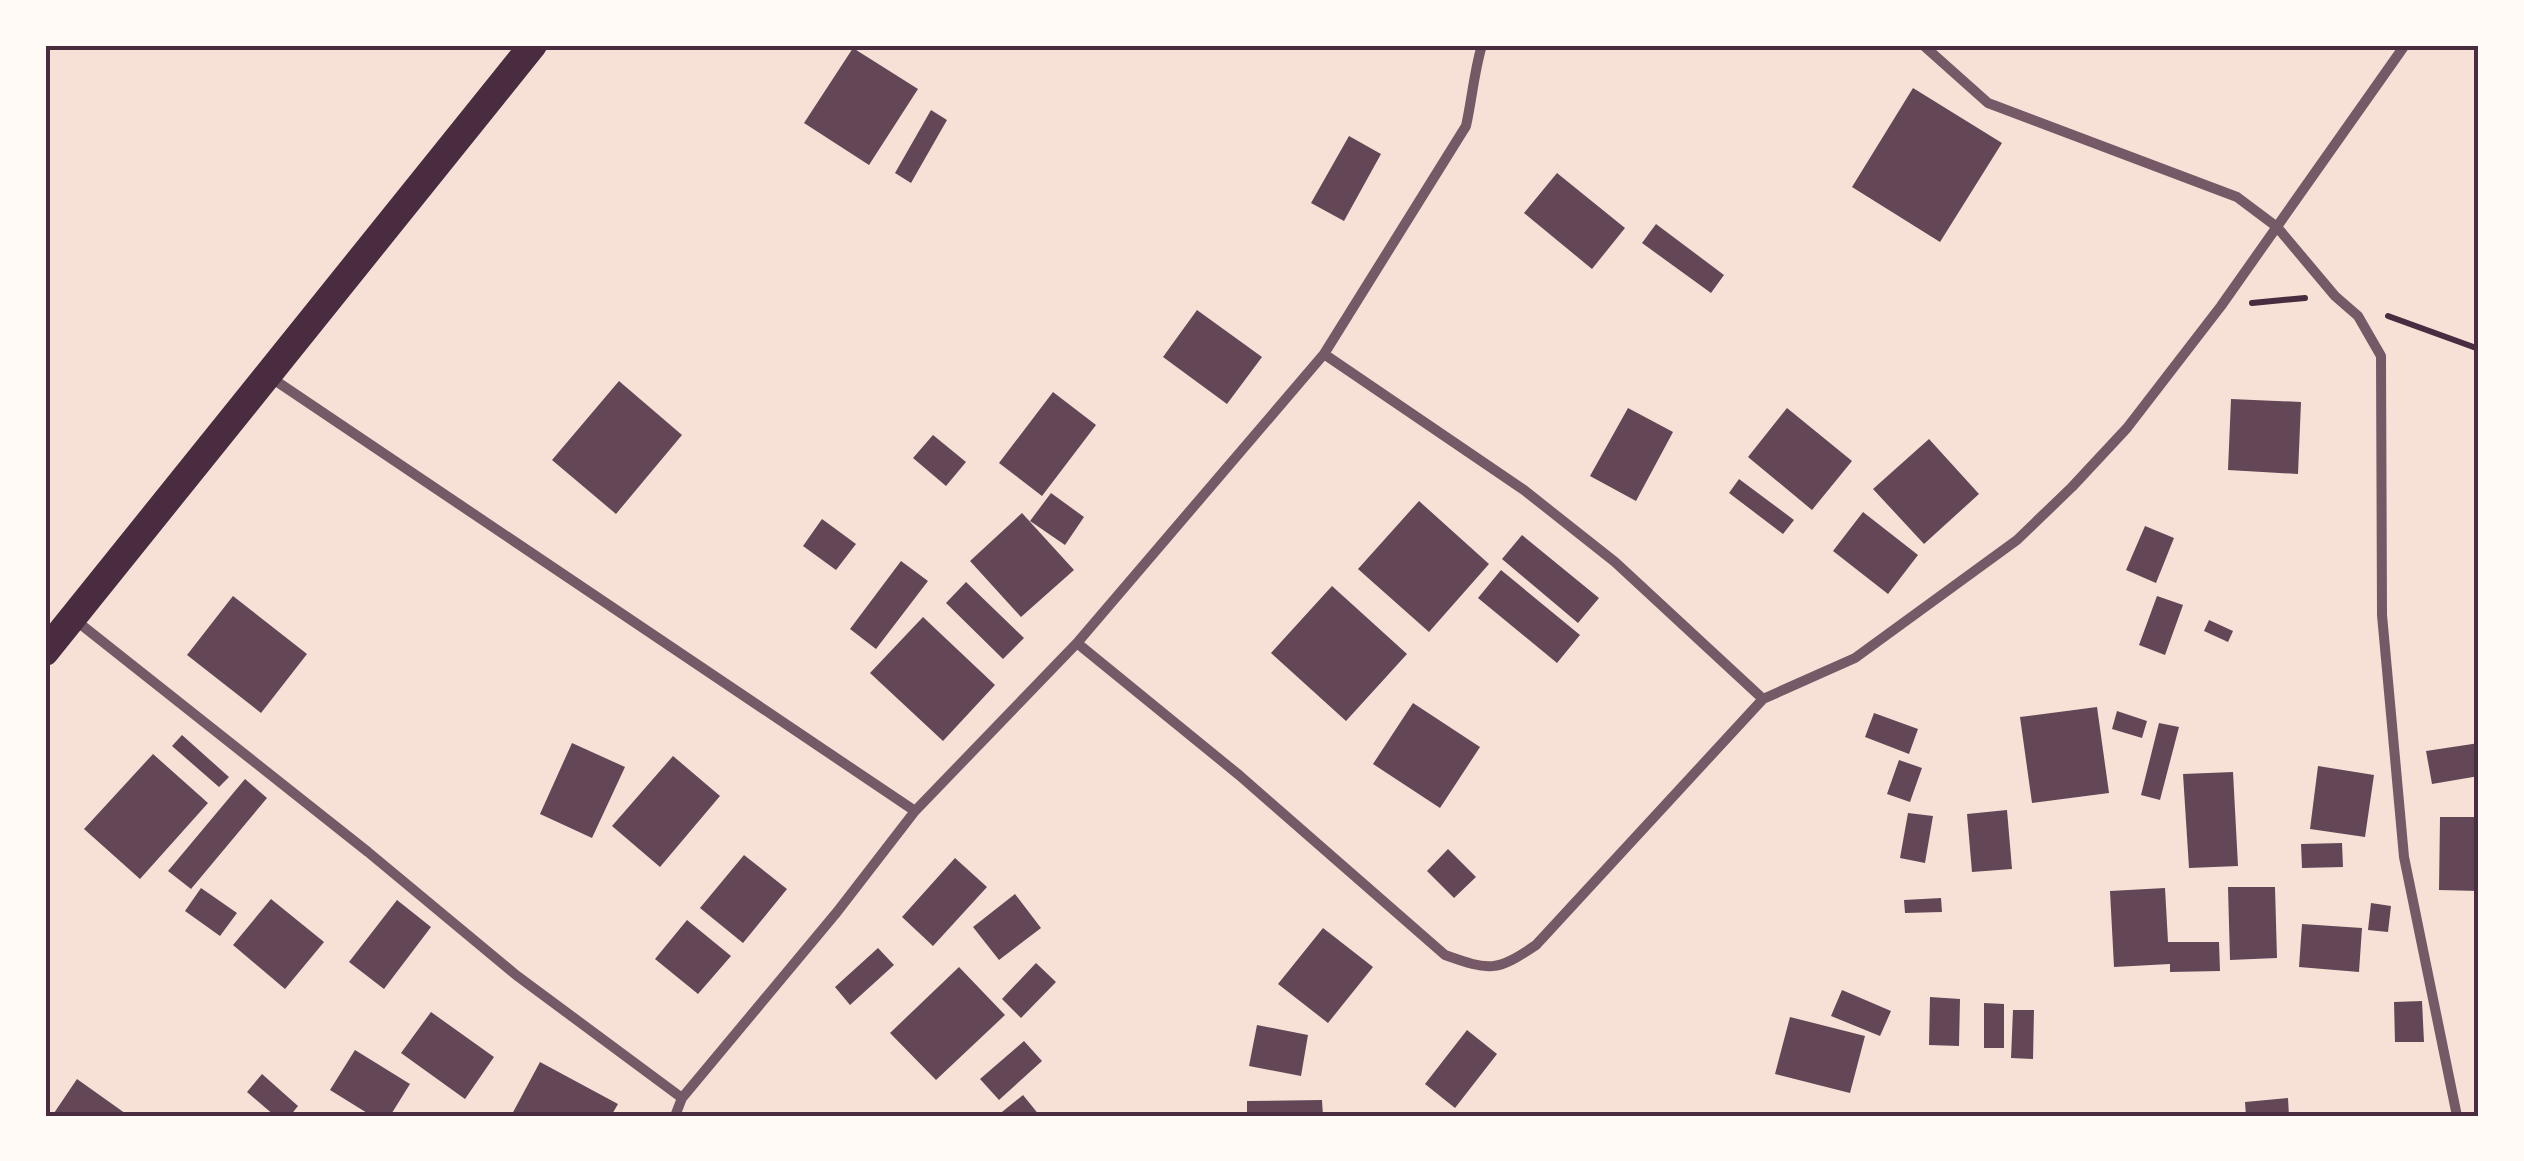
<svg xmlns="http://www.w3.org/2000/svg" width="2524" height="1161" font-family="'Source Serif 4',serif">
<rect width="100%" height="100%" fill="#f7e1d7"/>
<path fill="#644757" d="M853 48 918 89 869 165 804 123Z
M1913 88 2002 143 1940 242 1852 187Z
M931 110 947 120 911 183 895 173Z
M1349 136 1381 154 1344 221 1311 203Z
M1557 173 1625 228 1592 269 1524 213Z
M1656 224 1724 275 1711 293 1642 243Z
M1197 310 1262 357 1227 404 1163 357Z
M619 381 682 435 616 514 552 460Z
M1053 392 1096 425 1042 496 999 463Z
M2231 399 2301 402 2298 474 2228 470Z
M1628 408 1673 432 1636 501 1590 476Z
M1787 408 1852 461 1812 510 1748 457Z
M933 435 966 462 946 486 913 458Z
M1929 439 1979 494 1924 544 1873 489Z
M1739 479 1794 520 1783 534 1729 493Z
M1051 493 1084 517 1065 545 1030 521Z
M1419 501 1489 564 1429 632 1358 569Z
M1863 512 1918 555 1888 594 1833 551Z
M1022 513 1074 570 1021 617 970 561Z
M822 519 856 544 836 570 803 546Z
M2145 526 2174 538 2156 583 2126 570Z
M1522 535 1599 598 1578 623 1502 559Z
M901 561 928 581 876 649 850 629Z
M1501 570 1580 635 1557 663 1478 598Z
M966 582 1024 638 1003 659 946 603Z
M1332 586 1407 654 1346 721 1271 653Z
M233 596 307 654 261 713 187 655Z
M2157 596 2183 605 2165 655 2139 645Z
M923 617 995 685 943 741 870 673Z
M2209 620 2233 631 2228 642 2204 631Z
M1413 703 1480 747 1440 808 1373 764Z
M2097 707 2109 793 2032 803 2020 717Z
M2117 711 2147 721 2142 738 2112 729Z
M1874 713 1918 729 1909 754 1865 737Z
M2159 723 2179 727 2160 800 2141 795Z
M182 735 229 777 219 787 172 746Z
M572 743 625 767 592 838 540 814Z
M2479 743V776L2432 784 2426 751Z
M153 754 208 803 140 879 84 829Z
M673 756 720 796 660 867 612 826Z
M1899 760 1922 768 1910 802 1887 794Z
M2318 766 2374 775 2365 837 2310 829Z
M2233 772 2238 866 2189 868 2183 774Z
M245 779 267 798 191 889 168 871Z
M2007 810 2012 869 1972 872 1967 814Z
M1908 813 1933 816 1925 863 1900 858Z
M2440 817H2479V891L2439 890Z
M2342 843 2343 867 2302 868 2301 844Z
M1448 849 1476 877 1454 898 1427 871Z
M744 855 787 889 743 943 700 908Z
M955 858 987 887 933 946 902 917Z
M2228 887H2275L2277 958 2230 960Z
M201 888 237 913 220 936 185 911Z
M2165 888 2168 942H2219L2220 971 2170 972V964L2114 967 2110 891Z
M1015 894 1041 928 999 960 973 927Z
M1941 898 1942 912 1905 913 1904 900Z
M271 899 324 942 285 989 233 945Z
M397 900 431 927 384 989 349 962Z
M2371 903 2391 906 2388 932 2368 930Z
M687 920 731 956 698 994 655 959Z
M2302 924 2362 928 2359 972 2299 967Z
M1323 928 1373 967 1328 1023 1278 984Z
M878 948 894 965 850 1005 835 987Z
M1036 963 1056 982 1021 1018 1002 999Z
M959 967 1005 1015 936 1080 890 1033Z
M1842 990 1891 1011 1880 1036 1831 1016Z
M1930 997 1960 999 1959 1046 1929 1045Z
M2422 1001 2424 1042H2395L2394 1002Z
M1984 1003 2004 1004V1048H1984Z
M2013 1010H2034L2033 1059 2011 1058Z
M431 1012 494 1057 465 1099 401 1053Z
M1790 1017 1865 1036 1850 1093 1775 1074Z
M1257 1025 1308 1035 1301 1076 1249 1066Z
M1467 1030 1497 1054 1455 1108 1425 1084Z
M1024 1041 1042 1061 999 1100 980 1079Z
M355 1050 410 1084 390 1116H372L330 1090Z
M540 1062 618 1104 611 1116H511Z
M262 1074 298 1106 290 1116H275L247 1092Z
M77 1079 129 1116H52Z
M1023 1095 1040 1116H997Z
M2288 1098 2289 1116H2246L2245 1102Z
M1322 1100 1323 1116H1247V1101Z"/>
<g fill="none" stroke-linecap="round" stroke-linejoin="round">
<path stroke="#4a2c40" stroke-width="6" d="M2252 303 2305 298
M2388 316 2479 349"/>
<path stroke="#755966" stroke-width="10" d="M1923 45 1988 103 2237 197 2277 227 2335 296 2358 316 2381 356 2382 615 2404 857 2457 1116
M1324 354 1466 126C1472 99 1474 72 1482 45
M270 377 915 811 1077 643 1239 775 1445 955C1490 971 1496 972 1536 945L1763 699 1855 658 2017 540 2072 487 2127 428 2221 306 2405 45
M74 619 368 852 516 975 682 1098 837 912 915 811
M1077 643 1324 354 1524 490 1615 562 1763 699
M675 1116 682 1098"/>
<path stroke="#4a2c40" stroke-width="28" d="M45 652 533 45"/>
</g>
<rect width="2524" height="1161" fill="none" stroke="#fffaf5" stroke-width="95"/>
<rect x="48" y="48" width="2428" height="1066" fill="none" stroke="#4a2c40" stroke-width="4"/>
</svg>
